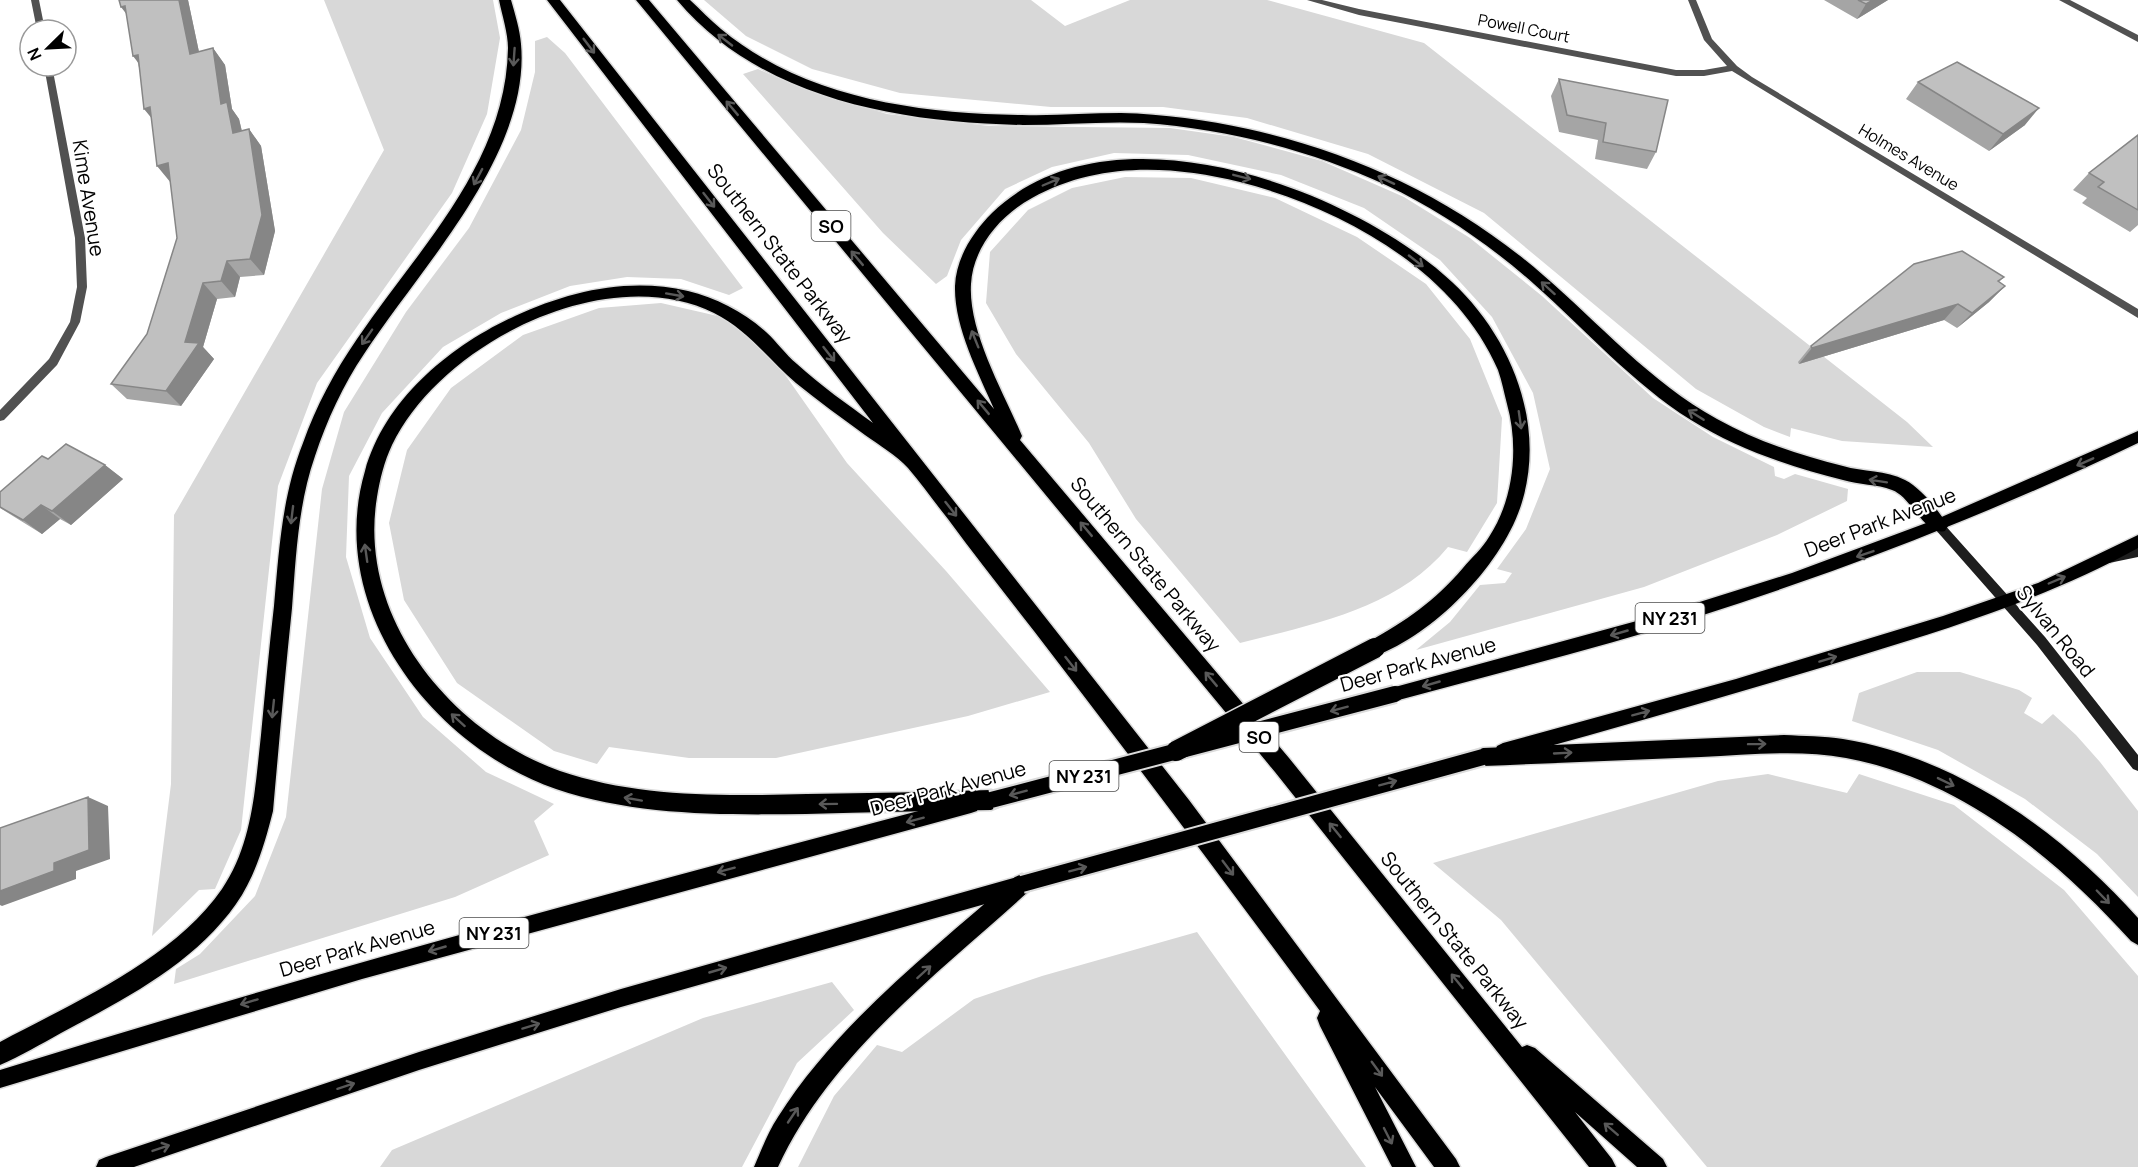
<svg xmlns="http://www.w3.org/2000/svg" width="2138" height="1167" font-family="Manrope,sans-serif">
<rect width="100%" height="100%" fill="#fff"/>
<path fill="#d8d8d8" d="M324 0H493L500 38 487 114 452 193 317 383 278 486 241 830 215 889 199 890 152 936 171 784 174 515 384 150Z
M704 0H1031L1065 26 1130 0H1267L1424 43 1907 422 1933 447 1842 441 1791 428 1790 437 1764 427 1696 389 1484 213 1368 154 1247 118 1163 107H1051L900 93 812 69 746 36Z
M547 37 565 53 743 288 729 295 681 279 627 277 570 286 501 313 443 347 382 413 349 476 346 557 370 638 423 717 486 772 554 804 534 821 549 855 455 897 174 984 176 969 200 954 255 896 286 817 322 489 344 412 406 312 469 228 521 130 535 72V41Z
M758 69 799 87 887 114 989 126 1170 128 1234 137 1322 161 1404 197 1470 238 1542 296 1653 398 1713 437 1774 467 1775 476 1784 479 1795 474 1848 489 1847 501 1777 535 1644 587 1416 650 1450 622 1480 585 1505 583 1512 573 1497 569 1526 529 1550 469 1533 393 1492 317 1440 260 1364 208 1281 175 1188 155 1114 153 1052 167 1005 189 961 240 947 276 936 284 883 233 743 74Z
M1125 177 1191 178 1275 198 1357 237 1426 284 1470 339 1502 418 1497 503 1467 552 1448 547C1397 609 1314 624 1240 643L1136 519 1089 443 1016 354 986 303 990 252 1028 210 1072 188Z
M661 303 722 317 767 349 847 463 946 571 1050 692 968 716 776 758H689L609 747 597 764 554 751 457 683 404 600 389 523 407 450 451 388 523 335 599 308Z
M1917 672H1960L2019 690 2032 698 2024 713 2042 724 2053 714 2076 735 2100 762 2138 811V897L2097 854 2025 799 1938 750 1852 721 1859 693Z
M1768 774 1847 793 1859 774 1954 805 2064 890 2138 976V1167H1707L1501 920 1433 863 1718 781Z
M1197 932 1366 1167H798L834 1096 877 1045 902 1052 974 999 1042 976Z
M832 982 854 1010 797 1063 742 1167H380L392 1150 703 1018Z"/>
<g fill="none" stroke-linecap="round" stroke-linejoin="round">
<g stroke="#dbdbdb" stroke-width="3">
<path id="primary" d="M2138 431V443C1996 511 1850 568 1700 616 1600 648 1497 673 1395 701L1389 699 1387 694 1389 689 1395 687 1655 616 1792 573 1937 519Z
M2138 535V548C2051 596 1957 626 1862 655 1743 692 1623 726 1503 759L1497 756 1495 751 1497 746 1503 743 1736 679 1943 616 2038 583Z
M971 797 977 799 979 805 977 811 971 813 362 979 0 1088V1070C321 970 646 883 971 797Z
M1017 877 1023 880 1026 886 1023 892 1017 895 621 1007 419 1070 134 1167H96L99 1160 106 1157 419 1052 621 989Z"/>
</g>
<g stroke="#dbdbdb" stroke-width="3">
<path id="highway" d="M499 0H511C515 14 520 30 521 44 531 154 420 268 364 354 343 385 327 420 315 456 298 505 296 556 292 608 285 675 279 743 273 811 265 843 255 877 236 904 194 964 123 1000 61 1033 41 1044 21 1056 0 1065V1042C74 1002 173 960 222 889 253 843 255 788 261 735 265 692 269 649 274 606 279 550 282 496 303 443 316 406 335 371 357 339 418 249 506 164 508 48 508 33 502 15 499 0Z
M547 0H560L1189 800 1456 1159 1460 1167H1434L1375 1087 1416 1167H1392L1320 1026 1317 1018 1320 1011C1226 883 1131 757 1034 631 1005 594 976 557 948 519 935 503 922 484 908 468 896 455 879 445 865 435 842 418 818 401 796 383 768 359 748 330 714 313 607 260 441 343 392 445 384 462 380 479 377 497 357 617 451 732 560 771 639 798 725 796 807 794 868 793 930 792 991 790L998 793 1001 800 998 807 991 810C929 811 868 812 806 814 722 815 637 816 556 789 431 746 325 607 365 471 385 399 450 346 515 316 569 291 629 277 688 291 716 298 744 312 766 332 777 342 785 354 797 364 821 386 847 404 873 423Z
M636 0H649L994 409C978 372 954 327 955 286 956 258 973 232 992 213 1109 99 1350 187 1452 282 1511 337 1546 423 1522 502 1504 563 1435 634 1375 656L1368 654 1366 648 1368 642C1407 620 1434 602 1463 568 1472 557 1482 549 1489 537 1514 499 1519 447 1507 404 1504 393 1502 381 1498 370 1455 270 1341 208 1240 182 1170 165 1097 162 1032 198 1001 215 973 247 971 284 968 332 1004 393 1022 436L1020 440 1289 758 1522 1047 1527 1045 1535 1048 1663 1159 1667 1167H1637L1575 1112 1612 1159 1616 1167H1589L1275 772Z
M677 0H690C701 10 710 20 721 29 804 98 918 114 1022 115 1055 116 1088 113 1121 113 1164 114 1206 120 1248 129 1357 153 1458 201 1543 275 1600 324 1650 382 1717 419 1756 441 1799 455 1843 466 1863 472 1886 470 1905 480 1921 488 1939 511 1948 526L1945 531C1925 537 1912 497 1892 490 1877 484 1859 485 1843 480 1791 467 1737 449 1691 420 1632 383 1586 330 1534 284 1490 245 1439 210 1386 185 1310 150 1228 129 1144 123 1104 121 1063 125 1023 125 900 123 760 99 677 0Z
M1784 735C1804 736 1824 736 1843 739 1959 758 2062 833 2138 918V945L2131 941C2055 857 1960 779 1846 758 1798 749 1749 755 1701 757 1628 760 1556 763 1483 766L1476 763 1473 757 1476 751 1483 748Z
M1022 874 1029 877 1032 884 1029 891C939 973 830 1054 778 1167H754C761 1151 768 1132 778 1117 838 1022 932 951 1015 877Z"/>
</g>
<path fill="#515151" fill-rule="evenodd" d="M31 0H39L45 30H37Z
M1307 0H1322L1359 9 1676 70H1704L1727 66 1704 40 1688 0H1696L1712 39 1737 66 1752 77 2138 309V318L1732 71 1704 76H1676L1359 15Z
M2059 0H2070L2138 35V42Z
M44 66H52L85 238 87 287 80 322 57 365 4 420 0 421V410L49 359 70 322 77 287 75 238Z"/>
<path fill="#1e1e1e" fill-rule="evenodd" d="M1939 521 1943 523 2045 637 2138 755V771L2133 769 2037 645 1935 529 1933 526 1935 523Z
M2138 547V557L2109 563 2105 562 2103 558 2105 554 2109 553Z"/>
<use href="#primary" fill="#000" fill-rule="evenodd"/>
<use href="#highway" fill="#000" fill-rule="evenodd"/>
<g stroke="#dbdbdb" stroke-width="20" stroke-linecap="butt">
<path id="primary-bridge" d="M991 800 1395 694
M1022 884 1483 757"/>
</g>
<g stroke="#dbdbdb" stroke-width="23" stroke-linecap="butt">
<path id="highway-bridge" d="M1176 751 1375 648"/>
</g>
<use href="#primary-bridge" stroke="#000" stroke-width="16"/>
<use href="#highway-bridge" stroke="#000" stroke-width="20"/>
</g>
<path fill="#a5a5a5" d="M188 0 199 52 213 48 225 65 232 109 239 119 242 131 249 129 261 146 275 231 264 275 240 277 235 297 217 299 203 347 214 359 181 406 127 399 111 384 147 334 177 238 171 183 151 117 126 14Z
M1824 0H1888L1857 19Z
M1559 79 1656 152 1647 169 1595 159 1598 140 1559 132 1551 96Z
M1918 82 2025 125 1989 151 1906 99Z
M2138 135V225L2130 232 2082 203 2087 198 2073 190 2089 173Z
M2004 277 1999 282 2005 286 1989 302 1957 328 1944 320 1799 364 1798 362 1811 346Z
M48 459 105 465 123 479 71 525 60 519 42 534 0 508V492Z"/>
<path fill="#868686" d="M179 0H188L203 71 190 54Z
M1873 0H1888L1857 19 1866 4Z
M125 6 134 24 121 7Z
M213 48 225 65 232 109 239 119 246 150 233 133 221 104Z
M138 55 146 73 133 56Z
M150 107 158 126 144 109Z
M2039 108 2025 125 1989 151 2003 134Z
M249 129 261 146 275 231 264 275 250 259Z
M168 163 171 183 157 166Z
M227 261 240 277 235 297 221 281Z
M203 283 217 299 203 347 214 359 181 406 166 391 185 342Z
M2005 286 1989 302 1957 328 1972 313Z
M1958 304 1944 320 1799 364 1812 348Z
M105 465 123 479 71 525 52 511Z
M41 505 60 519 42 534 23 520Z
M88 797 108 806 110 859 76 871V879L2 906 0 905V891L54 863Z"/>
<path fill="#c0c0c0" stroke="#868686" stroke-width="1.5" d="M119 0H179L190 54 213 48 221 104 227 102 233 133 249 129 262 215 250 259 227 261 221 281 203 283 185 342 199 343 166 391 111 384 147 334 177 238 168 163 157 166 150 107 144 109 138 55 133 56 125 6 121 7Z
M1858 0H1873L1866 4Z
M1957 62 2039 108 2003 134 1918 82Z
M1559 79 1668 100 1656 152 1603 142 1606 123 1567 115Z
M2138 135V210L2098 187 2104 182 2089 173Z
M1962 251 2004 277 1998 281 2005 286 1972 313 1958 304 1812 348 1811 346 1914 264Z
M66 444 105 465 52 511 41 505 23 520 0 507V492L42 456 48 459Z
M88 797 89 850 54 863V871L0 891V828Z"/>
<defs><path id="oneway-shaft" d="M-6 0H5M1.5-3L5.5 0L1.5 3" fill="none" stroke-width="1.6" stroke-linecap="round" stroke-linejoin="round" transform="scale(1.5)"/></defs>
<g stroke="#595959">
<use href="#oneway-shaft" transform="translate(725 40) rotate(-142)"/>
<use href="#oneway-shaft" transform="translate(589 46) rotate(53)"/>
<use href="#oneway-shaft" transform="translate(514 57) rotate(94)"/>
<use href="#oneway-shaft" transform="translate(732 108) rotate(-130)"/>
<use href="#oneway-shaft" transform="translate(478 177) rotate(118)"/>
<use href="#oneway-shaft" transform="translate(1242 177) rotate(14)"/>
<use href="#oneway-shaft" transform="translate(1386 180) rotate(-155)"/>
<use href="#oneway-shaft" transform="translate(1051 182) rotate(-23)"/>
<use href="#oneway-shaft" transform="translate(709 200) rotate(52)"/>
<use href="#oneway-shaft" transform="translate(857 258) rotate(-130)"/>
<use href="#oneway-shaft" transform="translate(1416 261) rotate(38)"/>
<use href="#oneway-shaft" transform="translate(1548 288) rotate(-138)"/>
<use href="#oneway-shaft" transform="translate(675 295) rotate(10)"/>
<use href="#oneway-shaft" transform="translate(367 337) rotate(125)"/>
<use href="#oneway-shaft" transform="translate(975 339) rotate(-112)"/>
<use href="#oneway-shaft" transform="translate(829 354) rotate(52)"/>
<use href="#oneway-shaft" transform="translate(983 407) rotate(-130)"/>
<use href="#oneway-shaft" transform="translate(1696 415) rotate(-148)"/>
<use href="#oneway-shaft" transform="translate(1520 420) rotate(82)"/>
<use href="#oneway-shaft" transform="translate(2085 462) rotate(156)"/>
<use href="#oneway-shaft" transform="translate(1878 481) rotate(-171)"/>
<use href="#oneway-shaft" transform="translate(951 509) rotate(52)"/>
<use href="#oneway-shaft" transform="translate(292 515) rotate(97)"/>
<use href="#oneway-shaft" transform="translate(1086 529) rotate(-130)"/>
<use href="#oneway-shaft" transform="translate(366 553) rotate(-98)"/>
<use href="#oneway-shaft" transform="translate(1865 554) rotate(161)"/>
<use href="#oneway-shaft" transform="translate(2057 580) rotate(-23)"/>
<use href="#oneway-shaft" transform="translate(1619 633) rotate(164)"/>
<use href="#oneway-shaft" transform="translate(1828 659) rotate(-17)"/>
<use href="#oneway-shaft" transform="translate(1071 664) rotate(52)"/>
<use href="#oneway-shaft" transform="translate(1211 679) rotate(-130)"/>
<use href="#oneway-shaft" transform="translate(1431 684) rotate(164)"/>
<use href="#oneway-shaft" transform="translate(273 709) rotate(96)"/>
<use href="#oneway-shaft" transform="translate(1339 709) rotate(165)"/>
<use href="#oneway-shaft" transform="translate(1641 713) rotate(-15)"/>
<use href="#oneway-shaft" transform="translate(458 720) rotate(-138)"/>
<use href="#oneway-shaft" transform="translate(1757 744) rotate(-1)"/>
<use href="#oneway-shaft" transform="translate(1563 753) rotate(-3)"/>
<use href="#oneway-shaft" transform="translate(1946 782) rotate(26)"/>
<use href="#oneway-shaft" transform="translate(1388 783) rotate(-15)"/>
<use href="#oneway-shaft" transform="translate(1018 793) rotate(165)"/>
<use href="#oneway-shaft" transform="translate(633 799) rotate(-170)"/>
<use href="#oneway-shaft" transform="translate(828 804) rotate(179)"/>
<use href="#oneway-shaft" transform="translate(915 820) rotate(165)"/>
<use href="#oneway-shaft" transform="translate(1335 830) rotate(-129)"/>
<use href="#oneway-shaft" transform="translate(1228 868) rotate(53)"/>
<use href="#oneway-shaft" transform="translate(1078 869) rotate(-15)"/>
<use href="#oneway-shaft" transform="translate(726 870) rotate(165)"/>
<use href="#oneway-shaft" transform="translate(2103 897) rotate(46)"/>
<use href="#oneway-shaft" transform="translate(437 949) rotate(164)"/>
<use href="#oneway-shaft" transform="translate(718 970) rotate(-16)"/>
<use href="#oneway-shaft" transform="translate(924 972) rotate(-42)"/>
<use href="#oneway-shaft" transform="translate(1457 981) rotate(-129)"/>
<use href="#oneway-shaft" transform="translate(249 1002) rotate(163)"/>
<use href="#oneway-shaft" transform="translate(531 1026) rotate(-17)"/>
<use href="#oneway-shaft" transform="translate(1377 1069) rotate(54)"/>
<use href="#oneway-shaft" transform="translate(346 1086) rotate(-18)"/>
<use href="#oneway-shaft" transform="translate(793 1115) rotate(-56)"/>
<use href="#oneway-shaft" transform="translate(1611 1129) rotate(-139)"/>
<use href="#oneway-shaft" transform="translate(1388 1136) rotate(63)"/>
<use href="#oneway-shaft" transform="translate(161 1148) rotate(-19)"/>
</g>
<g text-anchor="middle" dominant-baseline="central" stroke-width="4.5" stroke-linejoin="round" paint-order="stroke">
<g font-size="16" fill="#000" stroke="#fff">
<text transform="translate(1524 28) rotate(11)">Powell Court</text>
<text transform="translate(1909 157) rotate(31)">Holmes Avenue</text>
</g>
<g fill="#fff" stroke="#4c4c4c" stroke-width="1.5">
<rect x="811.5" y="211" width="39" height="30" rx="4.5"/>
<rect x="1635.5" y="603" width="69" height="30" rx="4.5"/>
<rect x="1239.5" y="722" width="39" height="30" rx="4.5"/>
<rect x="1049.5" y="761" width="69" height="30" rx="4.5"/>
<rect x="459.5" y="918" width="69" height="30" rx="4.5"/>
</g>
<g font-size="18" font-weight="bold" fill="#000">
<text x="831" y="226">SO</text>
<text x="1670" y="618">NY 231</text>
<text x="1259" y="737">SO</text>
<text x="1084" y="776">NY 231</text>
<text x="494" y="933">NY 231</text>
</g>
<g font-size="20" fill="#000" stroke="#fff">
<text transform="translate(89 198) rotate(81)">Kime Avenue</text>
<text transform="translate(780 253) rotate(52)">Southern State Parkway</text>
<text transform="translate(1880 522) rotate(-21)">Deer Park Avenue</text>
<text transform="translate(1146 564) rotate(50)">Southern State Parkway</text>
<text transform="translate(2056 631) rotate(51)">Sylvan Road</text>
<text transform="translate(1418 664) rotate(-15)">Deer Park Avenue</text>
<text transform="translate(948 788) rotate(-15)">Deer Park Avenue</text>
<text transform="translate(1455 940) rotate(51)">Southern State Parkway</text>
<text transform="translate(357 948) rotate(-16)">Deer Park Avenue</text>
</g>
</g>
<g transform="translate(48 48) rotate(246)"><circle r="28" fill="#ffffff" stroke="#999999" stroke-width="1.5"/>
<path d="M0-4.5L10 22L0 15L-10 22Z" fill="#000000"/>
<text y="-9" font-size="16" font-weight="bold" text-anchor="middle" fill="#000000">N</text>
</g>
</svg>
